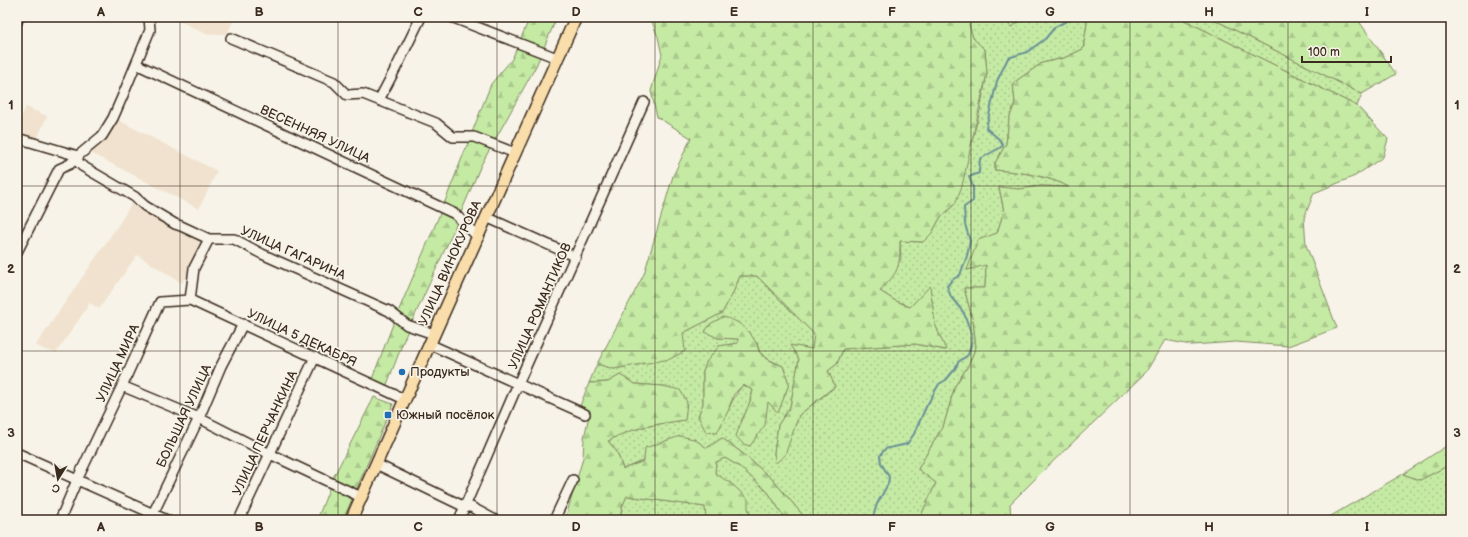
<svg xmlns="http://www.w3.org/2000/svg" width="1468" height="537" font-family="'Balsamiq Sans',sans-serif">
<defs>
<pattern id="grass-dots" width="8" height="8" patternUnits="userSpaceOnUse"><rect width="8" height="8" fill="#c5eaa4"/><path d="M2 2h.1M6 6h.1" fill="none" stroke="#aac98d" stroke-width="1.8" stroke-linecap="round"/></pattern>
<pattern id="forest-firs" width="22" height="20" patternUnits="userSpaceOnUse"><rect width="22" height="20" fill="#c5eaa4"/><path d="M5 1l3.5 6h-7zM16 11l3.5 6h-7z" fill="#aac98d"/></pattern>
</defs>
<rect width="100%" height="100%" fill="#f7f3e8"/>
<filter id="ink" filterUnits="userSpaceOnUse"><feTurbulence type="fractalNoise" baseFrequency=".025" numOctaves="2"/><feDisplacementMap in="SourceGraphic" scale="8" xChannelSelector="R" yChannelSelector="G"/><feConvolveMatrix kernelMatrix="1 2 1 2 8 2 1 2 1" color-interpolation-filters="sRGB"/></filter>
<g filter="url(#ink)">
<path fill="#f0e2ce" d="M171 17H235L227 34H206Z
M26 107 47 116 37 139 17 130V125Z
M114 118 217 171 199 209 87 151Z
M135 197 209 239 182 283 137 255 99 309 90 303 56 353 43 349 36 345 121 221Z"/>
<path fill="url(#grass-dots)" stroke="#808a61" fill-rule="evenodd" d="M973 17H1002L1011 27 1027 17H1088L1083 49 1064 58 1042 63 1013 83 1015 103 1009 119 1006 144 995 163V170C1022 172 1046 176 1071 187L1041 186 1019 189 999 188 1004 211 997 233 968 270 986 264 985 288H964L973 321 976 347 968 366 955 386 944 424 918 469 936 483 919 520H807L773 480 746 456 722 438 707 448 694 439 623 469 617 452 608 441C631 427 659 424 685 420L663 386 635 384 620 375 608 382 589 383 597 364 614 369 641 364 683 333 722 313 732 295 740 276H757L814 334 813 349 791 346 799 359 790 407 778 425 774 453 776 462 792 434 799 415 835 387 828 371 837 364 843 349 915 344 945 350 935 324 930 287 910 307 894 300 880 291 901 259 900 241 923 242 932 233 940 218 955 204 980 111 987 73 985 50 973 38 969 25ZM705 331 757 343 760 353 770 360 783 366 789 384 778 412 768 401 741 421 748 408 753 390 743 385C733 396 731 406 724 418L698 416 703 404V371L719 346 739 343 738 339 718 338Z
M1178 17H1209L1362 94 1357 106Z
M725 458 740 467 768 492 786 520H752L748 508 715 473 716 462Z
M1451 464V520H1324L1403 474 1420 480Z
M627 496 705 507 707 519H620L622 507Z"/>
<path fill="url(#forest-firs)" stroke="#808a61" d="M530 17H557L536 66 481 165 452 234 405 337 386 387 372 379 395 319 442 209 491 84 512 59Z
M650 17H973L969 25 973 38 985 50 987 73 962 186 955 204 940 218 932 233 923 242 900 241C900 268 899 271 880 291L894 300 910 307 930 286 935 324 946 350 915 344 843 349 837 364 828 371 835 386 799 415 785 455 776 463 774 453 778 425 790 407 799 359 790 345 812 349 814 334 757 276H740L732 295 722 313 683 333 685 351 670 359 614 369 597 364 644 274 673 176 691 138 657 117 651 91 662 55 658 37Z
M1002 17H1027L1011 27Z
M1088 17H1178L1357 106 1388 139 1383 157 1355 176 1314 193 1304 218 1306 245 1337 328 1288 346 1236 342 1191 345 1165 340 1146 372 1042 472 1010 504 1011 520H919L936 483 918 469 944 424 955 386 968 366 976 347 973 321 964 288H985L986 265 967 270 978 240 997 233 1004 211 999 187 1019 189 1041 186 1069 187C1047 175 1020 172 995 170V163L1006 144 1009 119 1015 103 1013 83 1042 63 1064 58 1083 49Z
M1209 17H1356L1396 74 1362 94Z
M723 317C738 320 749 329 756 343 758 346 758 351 761 354 767 360 775 363 783 366L789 384 778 413 768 402 765 425 750 446 743 444 736 436C741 420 750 407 753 390L743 385 734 394 729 409 717 433 706 432 698 416 703 404V371L707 361 719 346 738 343V339L718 338 705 332 710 324Z
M620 375 635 384 663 386 680 390 687 402 685 420C659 424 631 427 608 441L617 452 623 469 644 461 645 448 680 436 694 439 707 448 722 438 746 456 773 480 807 520H786L768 492 740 467 725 458 716 462 715 473 733 485 748 499V508L752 520H706L705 507 627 496 622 507 620 519 628 520H564L567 513 583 458 584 438 590 411 580 406 589 383 608 382Z
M374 397 393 404 343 520H317L334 476Z
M1451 443V464L1420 480 1403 474Z"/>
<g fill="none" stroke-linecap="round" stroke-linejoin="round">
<path stroke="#699097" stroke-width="2" d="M872 520 877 504 888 484 889 477 881 463 880 456 885 449 907 444 914 434 926 407 939 384 946 380 955 369 958 362 968 355 971 345 972 336 964 313 951 297 947 286 952 280 960 275 967 256 970 241 965 224 964 207 973 201V187L969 177 979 173 980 159 1003 146 1000 140 986 128 997 81 1008 58 1027 52 1045 39 1055 27 1074 17"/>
<g stroke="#3b2a1e" stroke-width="12">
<path id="minor" d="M451 17 557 58
M17 22 19 17
M231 38 334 82 347 95 363 94 436 123 453 137H474L515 153
M136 64 455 214 477 236
M379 100 399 62 421 17
M17 138 78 156V162L82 166 135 197 145 206 175 224 181 226 209 239H234L262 254 389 311 407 325 434 334
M486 217 576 257
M17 252 59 169 70 164 78 156 102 136 113 118 123 95 150 30 149 17
M190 300 404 399
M429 344 585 414
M122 386 199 418 270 454 361 497
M17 453 167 520
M376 464 465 507H471L495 520
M60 520 77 480 122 386 160 302 190 300 194 268 209 239
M150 520 199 418 221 366 243 324
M239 520 315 357
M459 520 518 384 644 102
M554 520 573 480"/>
</g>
<g stroke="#3b2a1e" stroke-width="14">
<path id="major" d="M351 520 576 17"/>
</g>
<use href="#minor" stroke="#f7f3e8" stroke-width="9"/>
<use href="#major" stroke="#f9deab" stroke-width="11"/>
</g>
</g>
<path fill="none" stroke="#3b2a1e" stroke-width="1" stroke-opacity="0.55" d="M180 17V520M338 17V520M497 17V520M655 17V520M813 17V520M971 17V520M1130 17V520M1288 17V520M17 186H1451M17 351H1451"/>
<g fill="#1f6fb2" stroke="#f7f3e8" stroke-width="1.5">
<circle cx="402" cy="372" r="4"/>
<rect x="384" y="411" width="8" height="8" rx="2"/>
</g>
<g text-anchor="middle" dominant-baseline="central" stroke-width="3.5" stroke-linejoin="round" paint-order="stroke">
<g font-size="13" fill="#3b2a1e" stroke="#f7f3e8">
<text transform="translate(315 134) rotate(25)">ВЕСЕННЯЯ УЛИЦА</text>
<text transform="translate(293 253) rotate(24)">УЛИЦА ГАГАРИНА</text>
<text transform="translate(450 263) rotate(-66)">УЛИЦА ВИНОКУРОВА</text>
<text transform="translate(540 306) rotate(-66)">УЛИЦА РОМАНТИКОВ</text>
<text transform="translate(302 338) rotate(25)">УЛИЦА 5 ДЕКАБРЯ</text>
<text transform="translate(118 363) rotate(-65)">УЛИЦА МИРА</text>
<text transform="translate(184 416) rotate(-65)">БОЛЬШАЯ УЛИЦА</text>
<text transform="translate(265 433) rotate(-65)">УЛИЦА ПЕРЧАНКИНА</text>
</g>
<g font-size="13" fill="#3b2a1e" stroke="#f7f3e8" text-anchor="start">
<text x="410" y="372">Продукты</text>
<text x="396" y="415">Южный посёлок</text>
</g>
</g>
<rect width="1468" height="537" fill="none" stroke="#f7f3e8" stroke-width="44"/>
<g transform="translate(58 479) rotate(191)" stroke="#f7f3e8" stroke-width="3" paint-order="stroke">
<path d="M0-3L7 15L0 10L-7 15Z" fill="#3b2a1e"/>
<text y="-6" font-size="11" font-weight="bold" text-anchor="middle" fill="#3b2a1e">С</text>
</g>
<path d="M1302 56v6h89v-6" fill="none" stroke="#3b2a1e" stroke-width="2"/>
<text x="1308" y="56" font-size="12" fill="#3b2a1e" stroke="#f7f3e8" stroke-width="3" paint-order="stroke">100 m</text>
<rect x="22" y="22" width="1424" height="493" fill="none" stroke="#3b2a1e" stroke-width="1.5"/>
<g font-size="13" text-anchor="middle" font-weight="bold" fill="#3b2a1e">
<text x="101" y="16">A</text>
<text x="259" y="16">B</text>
<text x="418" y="16">C</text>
<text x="576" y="16">D</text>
<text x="734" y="16">E</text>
<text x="892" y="16">F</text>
<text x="1050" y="16">G</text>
<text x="1209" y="16">H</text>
<text x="1367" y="16">I</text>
<text x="11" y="109">1</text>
<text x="1457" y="109">1</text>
<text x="11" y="273">2</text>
<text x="1457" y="273">2</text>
<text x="11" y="437">3</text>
<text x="1457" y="437">3</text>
<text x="101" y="531">A</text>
<text x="259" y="531">B</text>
<text x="418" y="531">C</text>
<text x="576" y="531">D</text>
<text x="734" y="531">E</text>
<text x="892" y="531">F</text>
<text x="1050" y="531">G</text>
<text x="1209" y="531">H</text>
<text x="1367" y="531">I</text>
</g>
</svg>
